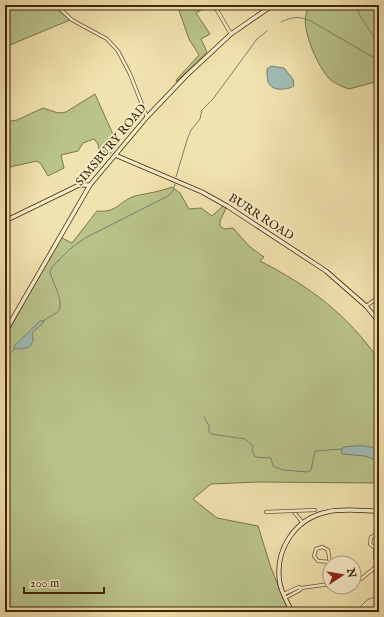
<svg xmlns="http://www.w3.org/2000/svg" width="384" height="617" font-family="'IM FELL English',serif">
<rect width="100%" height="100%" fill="#f1e3af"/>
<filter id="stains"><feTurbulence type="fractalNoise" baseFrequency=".005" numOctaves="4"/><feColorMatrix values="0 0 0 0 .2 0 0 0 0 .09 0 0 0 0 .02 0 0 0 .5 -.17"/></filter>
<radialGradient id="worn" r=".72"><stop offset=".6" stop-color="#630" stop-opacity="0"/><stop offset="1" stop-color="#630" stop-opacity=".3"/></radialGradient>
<path fill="#b9c48b" stroke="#7e754a" d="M5 5H52L70 20 5 47Z
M177 5H210L196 13 210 34 201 39 207 52 176 82 177 79 199 55 189 39Z
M313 5H379V81L349 89C343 87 336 84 332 81 319 72 292 13 313 5Z
M95 94 116 141V146L109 155 99 149 98 144 94 139 83 143 78 151 61 155 64 168 48 176 41 164 37 161 5 168V122L17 120 43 108 58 113 66 112Z
M172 187 180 193 189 209 201 208 212 216 224 205 227 206 220 221V226L224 229 233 228 250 247 264 257 260 261C309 286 347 314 379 360V483L259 482 211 484 193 499 217 518 258 526 271 568 289 612H5V338L60 237 72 243 97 211C118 213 119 201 135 196 148 193 159 192 172 187Z"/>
<path fill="#9ebcb5" stroke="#7a8070" d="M271 66 284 68 293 79 294 86C287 90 272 92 268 82 267 78 267 73 267 69Z
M40 321H45L32 333C32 335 33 337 33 339 33 349 20 350 14 348V346Z
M354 446C363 445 371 446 379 451V461L365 456 342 454 341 450 344 447Z"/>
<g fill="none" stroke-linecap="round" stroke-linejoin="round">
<path stroke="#7a8070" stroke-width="1" d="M376 5 379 6
M281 22C292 17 297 16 309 20L378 60 375 39 359 14 358 9 366 5
M176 177 187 140 191 130 200 119 202 110 213 99 257 39 267 31
M43 321C47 318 56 314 59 310 64 301 52 281 50 272L52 267 70 249 85 238 168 196 173 191 175 184
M5 357 15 349
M204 417 209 426V432L211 434 245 439 253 446 252 450 255 457 271 458 273 466 283 470 308 472 311 470 315 451 342 449
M112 612H113
M127 612 132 609 142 612
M355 612 367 600 379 595"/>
<g stroke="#6e5532" stroke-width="4">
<path id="street" d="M56 5 72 20 107 39 118 51 130 74 147 117
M214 5 231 34
M366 306 379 297
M293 511 303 523
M266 512 315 510
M379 545 375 550V558L379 564
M375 548 370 544 371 537 375 535 379 538
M330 562 318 561 314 556 316 549 322 547 328 550 330 563
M354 581 361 579 379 564
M301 588 330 584
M284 594 299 587 301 588 300 590 285 598"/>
</g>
<g stroke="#432608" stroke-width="5">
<path id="secondary" d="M115 155 202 192 227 206 326 271 366 306 379 322
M5 221 79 185H90
M5 332 90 185 147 117 186 76 231 34 273 5
M292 612C288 603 282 594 280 584 274 551 294 519 327 512 343 508 362 511 379 511"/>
</g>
<use href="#street" stroke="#f6edcb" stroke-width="2.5"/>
<use href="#secondary" stroke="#f6edcb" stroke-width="3.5"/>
</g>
<g text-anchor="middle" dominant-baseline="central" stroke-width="3.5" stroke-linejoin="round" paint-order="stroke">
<g font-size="12" fill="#432608" stroke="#f6edcb">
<text transform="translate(111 145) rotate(-50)">SIMSBURY ROAD</text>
<text transform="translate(261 217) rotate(33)">BURR ROAD</text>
</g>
</g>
<rect width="384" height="617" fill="none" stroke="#f1e3af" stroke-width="20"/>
<rect x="6" y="6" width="372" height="605" fill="none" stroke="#432608" stroke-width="2"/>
<rect x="10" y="10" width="364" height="597" fill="none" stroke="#432608"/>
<g transform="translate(342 575) rotate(78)"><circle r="19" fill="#f6edcb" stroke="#ae9d7d"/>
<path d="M0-3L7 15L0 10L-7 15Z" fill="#8f2418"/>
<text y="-6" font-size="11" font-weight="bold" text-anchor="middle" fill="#432608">N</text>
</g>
<path d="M24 587v6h80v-6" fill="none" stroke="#432608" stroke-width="2"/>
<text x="30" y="587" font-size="12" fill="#432608" stroke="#f6edcb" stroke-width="3" paint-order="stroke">200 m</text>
<rect width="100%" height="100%" filter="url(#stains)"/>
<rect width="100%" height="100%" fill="url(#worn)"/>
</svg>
